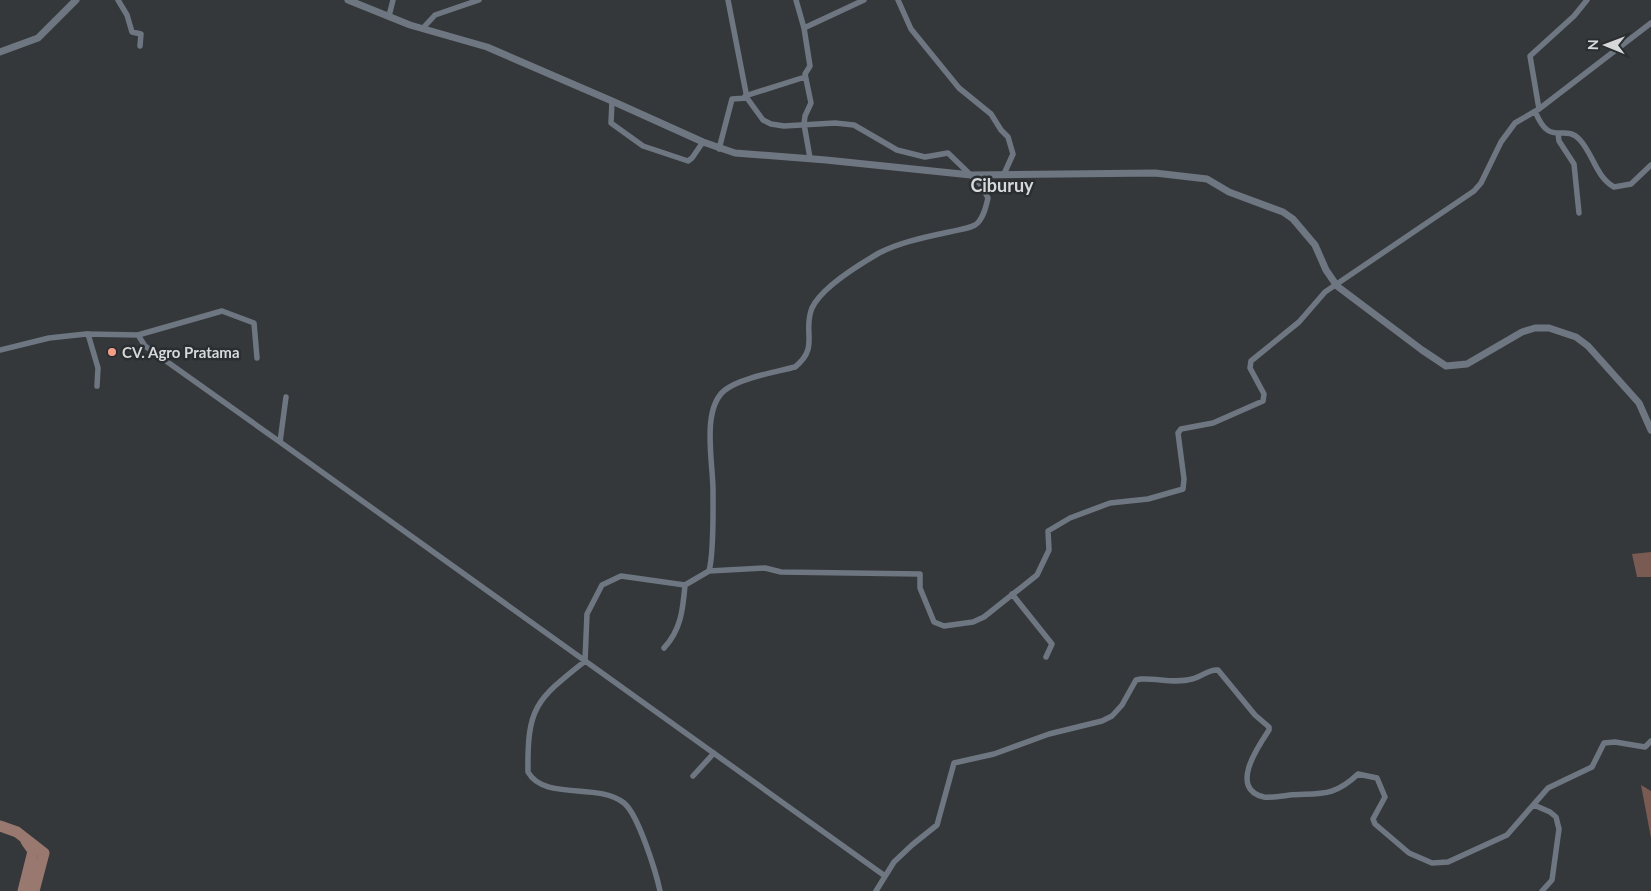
<svg xmlns="http://www.w3.org/2000/svg" width="1651" height="891" font-family="Lato,sans-serif">
<rect width="100%" height="100%" fill="#35383b"/>
<path fill="#795b53" d="M1651 552V577H1637L1632 554Z
M1641 785 1651 791V838Z"/>
<g fill="none" stroke-linecap="round" stroke-linejoin="round">
<path stroke="#98786f" stroke-width="11" d="M0 826 17 832 44 853 34 891
M23 891 33 851 26 841"/>
<path stroke="#6e7781" stroke-width="5.5" d="M118 0 127 15 132 32 141 34 140 46
M796 0 804 28
M898 0 911 29 959 88 991 114 1001 130 1008 137 1013 154 1004 174
M389 16 393 0
M423 28 435 15 479 0
M745 96 805 77
M612 101 611 123 643 146 688 161 692 158 703 142
M1539 109 1530 56 1574 16 1587 0
M1535 111C1550 149 1564 122 1580 140 1593 154 1596 177 1614 187L1631 184 1651 165
M1558 133 1559 141 1574 164 1579 213
M719 149 732 99 747 98 728 0
M810 158 804 124 805 116 811 103 805 74 810 66 804 28 864 0
M88 334 98 368 97 386
M138 335 145 346 280 442
M0 350 49 338 86 334 138 335 222 311 254 323 257 358
M286 397 280 442 885 876
M709 571 765 568 781 572 920 574V588L934 622 944 626 973 622 984 617 1037 575 1049 550 1048 531 1070 518 1110 503 1148 499 1183 489 1184 479 1178 433 1181 429 1213 423 1263 401 1264 394 1250 368 1251 361 1299 322 1325 292 1474 191 1481 183 1501 142 1515 123 1539 109 1651 23
M1012 594 1052 644 1046 657
M664 648C681 630 683 609 685 585
M693 776 714 753
M1534 805 1550 812 1556 817 1559 829 1552 880 1542 891
M660 891C656 872 638 814 624 803 598 782 544 801 528 772 527 707 536 700 585 661L587 614 602 585 621 576 685 585 709 571C714 553 713 510 713 490 713 462 701 409 725 390 740 378 776 372 795 367 820 347 802 332 812 308 821 288 860 264 879 253 900 242 926 237 949 232 957 230 968 229 975 225 983 220 986 207 988 198L981 185 948 153 925 157 897 150 854 125 835 123 784 126 771 124 763 120 747 98
M876 891 894 862 912 845 937 825 954 763 994 754 1049 734 1102 721 1112 716 1122 705 1136 680 1141 679C1158 678 1175 684 1192 679 1202 677 1208 669 1218 670L1255 715 1269 727V730C1259 745 1228 789 1264 797 1271 798 1282 796 1290 795 1321 793 1334 797 1358 774L1377 778 1385 797 1373 819 1375 824 1409 853 1432 863 1448 862 1507 835 1548 788 1592 767 1604 743 1615 742 1645 747 1651 741"/>
<path stroke="#6e7781" stroke-width="7" d="M348 0 410 25 487 47 612 101 703 142 735 153 826 160 971 175 1155 173 1207 179 1229 192 1283 212 1293 219 1315 245 1326 270 1337 286 1422 350 1446 366 1467 364 1522 332 1535 328H1549L1576 337 1588 346 1639 403 1651 430
M0 52 38 38 76 0"/>
</g>
<circle fill="#f49e87" stroke="#2b2e31" stroke-width="2" cx="112" cy="352" r="5"/>
<g text-anchor="middle" dominant-baseline="central" stroke-width="5" stroke-linejoin="round" paint-order="stroke">
<g font-size="15" font-weight="bold" fill="#d6d8da" stroke="#2b2e31" text-anchor="start">
<text x="122" y="352">CV. Agro Pratama</text>
</g>
<g font-size="18" font-weight="bold" fill="#d6d8da" stroke="#2b2e31">
<text x="1002" y="185">Ciburuy</text>
</g>
</g>
<g transform="translate(1606 45) rotate(271)" stroke="#2b2e31" stroke-width="4" paint-order="stroke">
<path d="M0-4L9 19L0 12L-9 19Z" fill="#d6d8da"/>
<text y="-8" font-size="14" font-weight="bold" text-anchor="middle" fill="#d6d8da">N</text>
</g>
</svg>
